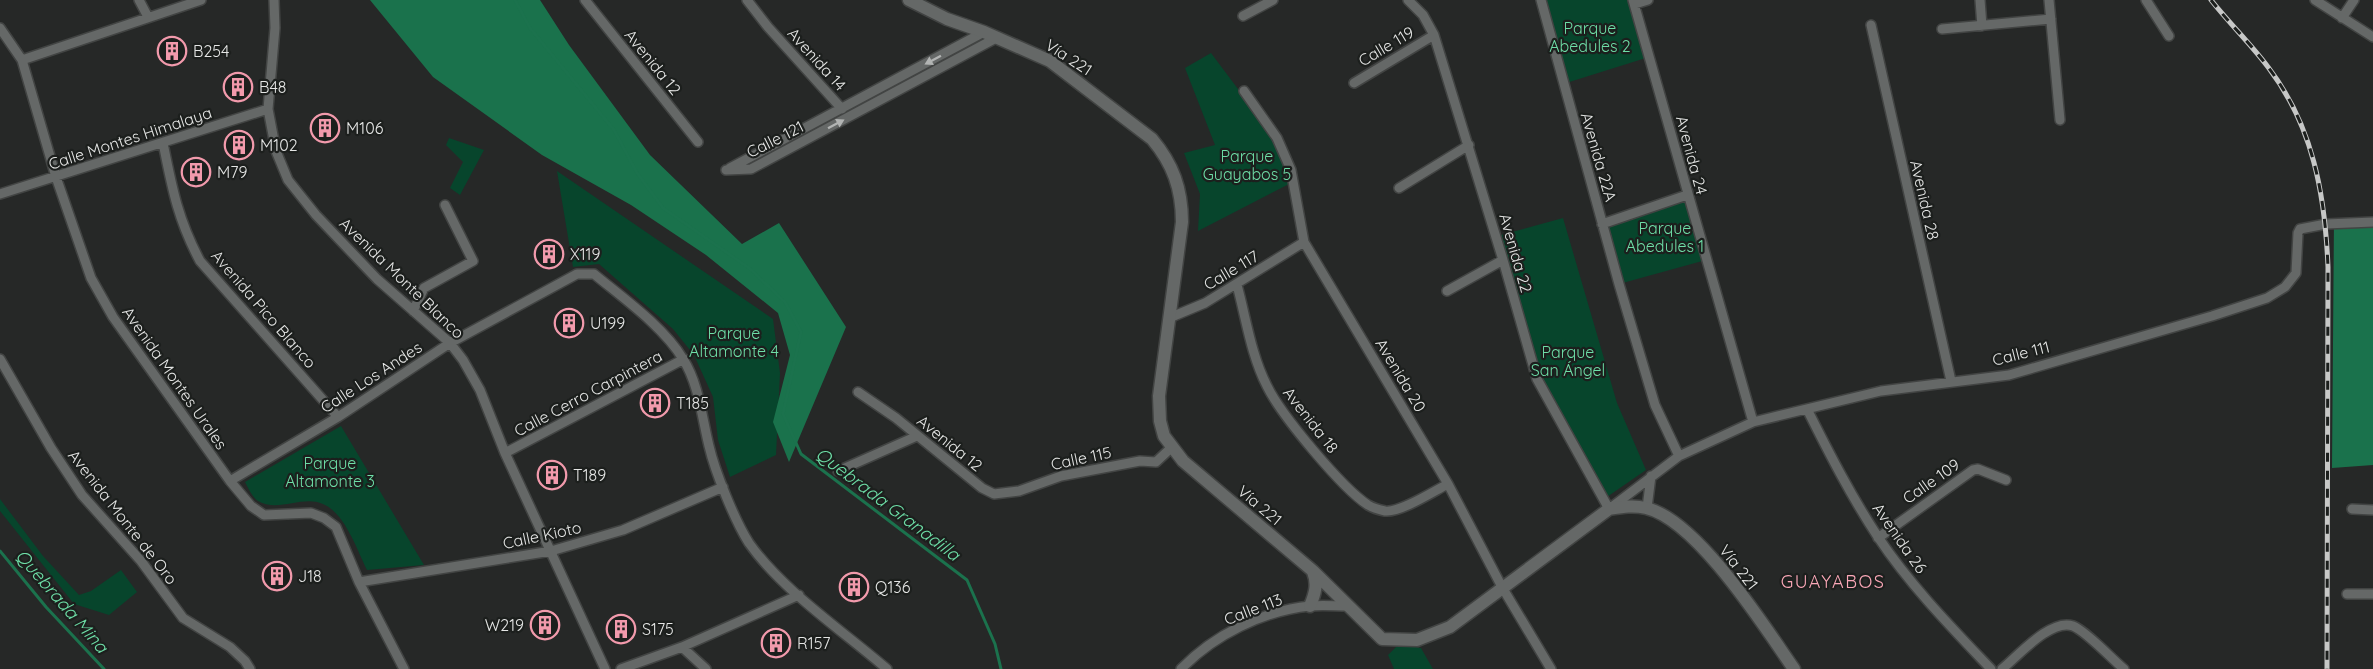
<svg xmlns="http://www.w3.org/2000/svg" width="2373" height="669" font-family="Quicksand,sans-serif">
<rect width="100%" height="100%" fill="#262827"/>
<path fill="#07452c" d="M1541 0H1631L1649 57 1563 84Z
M1211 53 1277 141 1291 183 1198 231 1200 194 1184 153 1215 145 1185 68Z
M449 138 484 150 460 195 450 188 463 162 446 145Z
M557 171 773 319 780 373 776 455 730 477 718 440 713 397 694 355 673 329 599 264 573 267Z
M1687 195 1706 260 1619 284 1602 224Z
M1563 218 1617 403 1646 470 1604 499 1537 379 1501 235Z
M341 426 424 565 367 570C357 550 345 513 323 504 302 495 278 513 258 501 253 498 248 488 245 482Z
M0 499 43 556 79 595 91 591 121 570 137 592 109 615 74 604 0 511Z
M1399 644 1421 648 1433 669H1394L1388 655Z"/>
<path fill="#1a724c" d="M370 0H540L569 45 650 155 742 244 779 223 846 327 789 462 773 422 790 355 778 313 706 255 631 205 542 155 433 77Z
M2334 218H2373V465L2332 468Z"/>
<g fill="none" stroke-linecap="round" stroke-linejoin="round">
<path stroke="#1b724d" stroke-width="3" d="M515 0 530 28 614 130 637 173 663 208 749 268 785 302 801 332 783 414 801 454 967 580 995 644 1001 669
M0 551 46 607 104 669"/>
<g stroke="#424443" stroke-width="12">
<path id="minor" d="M139 0 148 17
M274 0 275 28 268 109 276 151 288 180 316 215 377 279 450 343 463 360 480 390 505 453 605 669
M585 0 698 142
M747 0 768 27 842 109
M1408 0 1423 15 1434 35 1503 260 1537 379 1609 509 1679 456 1753 422 1881 391 2009 375 2212 316 2267 298 2285 287 2296 273 2298 233 2300 229 2326 224 2373 222
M1541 0 1619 284 1655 405 1679 456
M1633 0 1753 422
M1980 0 1982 26
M2049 0 2060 120
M2146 0 2169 36
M2315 0 2373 37
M1635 4 1648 0
M1243 16 1273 0
M2342 18 2354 0
M1871 25 1951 381
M0 28 22 60 56 177 91 278 113 317 230 481 251 506 264 515 311 513 324 518 336 527 359 582 404 669
M1942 29 2051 19
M22 60 201 0
M1354 83 1434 35
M1244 91 1277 138 1291 170 1304 242 1448 484 1502 587 1551 669
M163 143C172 188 178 220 200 261L338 417
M730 168 984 32
M726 170 751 169 998 37
M1399 188 1469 145
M0 194 268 109
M1602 224 1687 195
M1237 285C1246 318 1251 355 1267 386 1281 415 1342 488 1368 505 1373 508 1380 510 1385 511 1400 513 1434 491 1448 484
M1447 291 1503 260
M413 311 424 288 473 261 445 205
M1169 318 1205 303 1304 242
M0 359 51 448 82 495 141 561 183 618 230 647 245 661 250 669
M858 392 896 418 982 488 994 494 1019 491 1061 476 1140 461 1156 462 1172 447
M1807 409C1829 453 1851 496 1878 537 1910 585 1951 627 1991 669
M505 453 684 359
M838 471 917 436
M230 481 338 417 450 343 577 274H594C623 298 664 327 683 359 699 384 702 418 709 446 715 472 735 521 749 543 782 590 843 631 887 669
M1647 508 1651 476
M2352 509 2373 510
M1878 538 1973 470 1978 469 2006 480
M359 582 551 551 623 530 723 487
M2347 594H2373
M682 647 706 669
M621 669 682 647 799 595
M1181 669C1214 635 1262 611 1310 606 1322 605 1335 606 1347 606
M2002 669C2018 656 2051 618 2073 626 2086 631 2112 659 2124 669"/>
</g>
<g stroke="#424443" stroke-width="15">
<path id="secondary" d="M909 0 947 19 984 32 1050 61 1152 139C1173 164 1182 189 1182 222L1159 396 1160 421 1164 436 1183 461 1313 571 1382 639 1417 640 1450 627 1609 509C1622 507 1633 505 1646 508 1697 520 1764 626 1794 669
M1310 606C1315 594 1318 584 1313 572"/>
</g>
<use href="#minor" stroke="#656867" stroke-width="9"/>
<use href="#secondary" stroke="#656867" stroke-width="12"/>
<g stroke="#c7c8c7" stroke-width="5">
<path id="rail" d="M2211 0C2229 23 2250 43 2268 67 2313 126 2325 194 2328 267L2327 669"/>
</g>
<use href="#rail" stroke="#1c1f1d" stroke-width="3" stroke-dasharray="9" stroke-linecap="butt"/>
</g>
<defs><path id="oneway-solid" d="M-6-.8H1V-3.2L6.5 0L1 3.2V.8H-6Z" transform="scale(1.5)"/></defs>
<g fill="#b2b4b3">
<use href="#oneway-solid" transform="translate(933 60) rotate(152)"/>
<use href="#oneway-solid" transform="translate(836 124) rotate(-28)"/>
</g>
<defs>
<g id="building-ring" transform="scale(1.5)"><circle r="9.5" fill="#1c1f1d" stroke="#f29aac" stroke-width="1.5"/><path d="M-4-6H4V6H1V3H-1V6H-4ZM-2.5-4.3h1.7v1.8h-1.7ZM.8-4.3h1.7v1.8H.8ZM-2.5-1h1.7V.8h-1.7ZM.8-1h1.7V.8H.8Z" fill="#f29aac"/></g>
</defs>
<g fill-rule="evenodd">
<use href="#building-ring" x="172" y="51"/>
<use href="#building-ring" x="238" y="87"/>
<use href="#building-ring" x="325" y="128"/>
<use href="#building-ring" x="239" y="145"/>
<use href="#building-ring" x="196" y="172"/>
<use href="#building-ring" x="549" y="254"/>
<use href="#building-ring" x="569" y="323"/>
<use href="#building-ring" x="655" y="403"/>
<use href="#building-ring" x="552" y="475"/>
<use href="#building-ring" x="277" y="576"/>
<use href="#building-ring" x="854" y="587"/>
<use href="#building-ring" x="545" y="625"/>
<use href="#building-ring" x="621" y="629"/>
<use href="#building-ring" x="776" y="643"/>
</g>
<g text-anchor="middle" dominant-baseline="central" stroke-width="4.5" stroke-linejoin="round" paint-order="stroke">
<g font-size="16" fill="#6edea7" stroke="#1c1f1d">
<text x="1590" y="28">Parque<tspan x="1590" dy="18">Abedules 2</tspan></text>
<text x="1247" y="156">Parque<tspan x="1247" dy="18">Guayabos 5</tspan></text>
<text x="1665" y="228">Parque<tspan x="1665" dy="18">Abedules 1</tspan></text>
<text x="734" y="333">Parque<tspan x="734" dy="18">Altamonte 4</tspan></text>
<text x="1568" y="352">Parque<tspan x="1568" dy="18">San Ángel</tspan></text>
<text x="330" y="463">Parque<tspan x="330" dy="18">Altamonte 3</tspan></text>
</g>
<g font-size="16" fill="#e5e6e5" stroke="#1c1f1d">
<text transform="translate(1386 46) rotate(-31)">Calle 119</text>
<text transform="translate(1069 57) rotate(33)">Vía 221</text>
<text transform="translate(817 59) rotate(48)">Avenida 14</text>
<text transform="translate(653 62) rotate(51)">Avenida 12</text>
<text transform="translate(130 138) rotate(-18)">Calle Montes Himalaya</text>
<text transform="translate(775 139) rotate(-27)">Calle 121</text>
<text transform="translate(1692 155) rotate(75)">Avenida 24</text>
<text transform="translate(1599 157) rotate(74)">Avenida 22A</text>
<text transform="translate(1925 200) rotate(77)">Avenida 28</text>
<text transform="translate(1516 253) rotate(74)">Avenida 22</text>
<text transform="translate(1231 270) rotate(-31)">Calle 117</text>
<text transform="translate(402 278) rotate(44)">Avenida Monte Blanco</text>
<text transform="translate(264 309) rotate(49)">Avenida Pico Blanco</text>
<text transform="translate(2021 353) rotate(-14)">Calle 111</text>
<text transform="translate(1401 375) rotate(59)">Avenida 20</text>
<text transform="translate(371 377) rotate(-33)">Calle Los Andes</text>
<text transform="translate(175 378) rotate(55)">Avenida Montes Urales</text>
<text transform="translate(588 393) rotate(-28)">Calle Cerro Carpintera</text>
<text transform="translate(1311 420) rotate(52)">Avenida 18</text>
<text transform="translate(950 443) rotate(39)">Avenida 12</text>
<text transform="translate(1081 458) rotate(-12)">Calle 115</text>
<text transform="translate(1931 481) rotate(-35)">Calle 109</text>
<text transform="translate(1260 505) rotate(40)">Vía 221</text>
<text transform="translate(123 517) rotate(52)">Avenida Monte de Oro</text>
<text transform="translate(542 535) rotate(-12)">Calle Kioto</text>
<text transform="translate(1900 538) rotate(55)">Avenida 26</text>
<text transform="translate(1739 567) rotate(52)">Vía 221</text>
<text transform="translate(1253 609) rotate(-21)">Calle 113</text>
</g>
<g font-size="16" fill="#e5e6e5" stroke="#1c1f1d" text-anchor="start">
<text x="193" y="51">B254</text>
<text x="259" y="87">B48</text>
<text x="346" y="128">M106</text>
<text x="260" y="145">M102</text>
<text x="217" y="172">M79</text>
<text x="570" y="254">X119</text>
<text x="590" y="323">U199</text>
<text x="676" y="403">T185</text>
<text x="573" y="475">T189</text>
<text x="298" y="576">J18</text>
<text x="875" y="587">Q136</text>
<text x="524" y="625" text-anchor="end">W219</text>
<text x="642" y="629">S175</text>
<text x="797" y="643">R157</text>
</g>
<g font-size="18" font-style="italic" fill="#6ddda6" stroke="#1c1f1d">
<text transform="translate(888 504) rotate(37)">Quebrada Granadilla</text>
<text transform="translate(62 601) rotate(49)">Quebrada Mina</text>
</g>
<g font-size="18" letter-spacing="1.5" fill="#fba8b8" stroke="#1c1f1d">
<text x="1833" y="581">GUAYABOS</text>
</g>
</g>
</svg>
